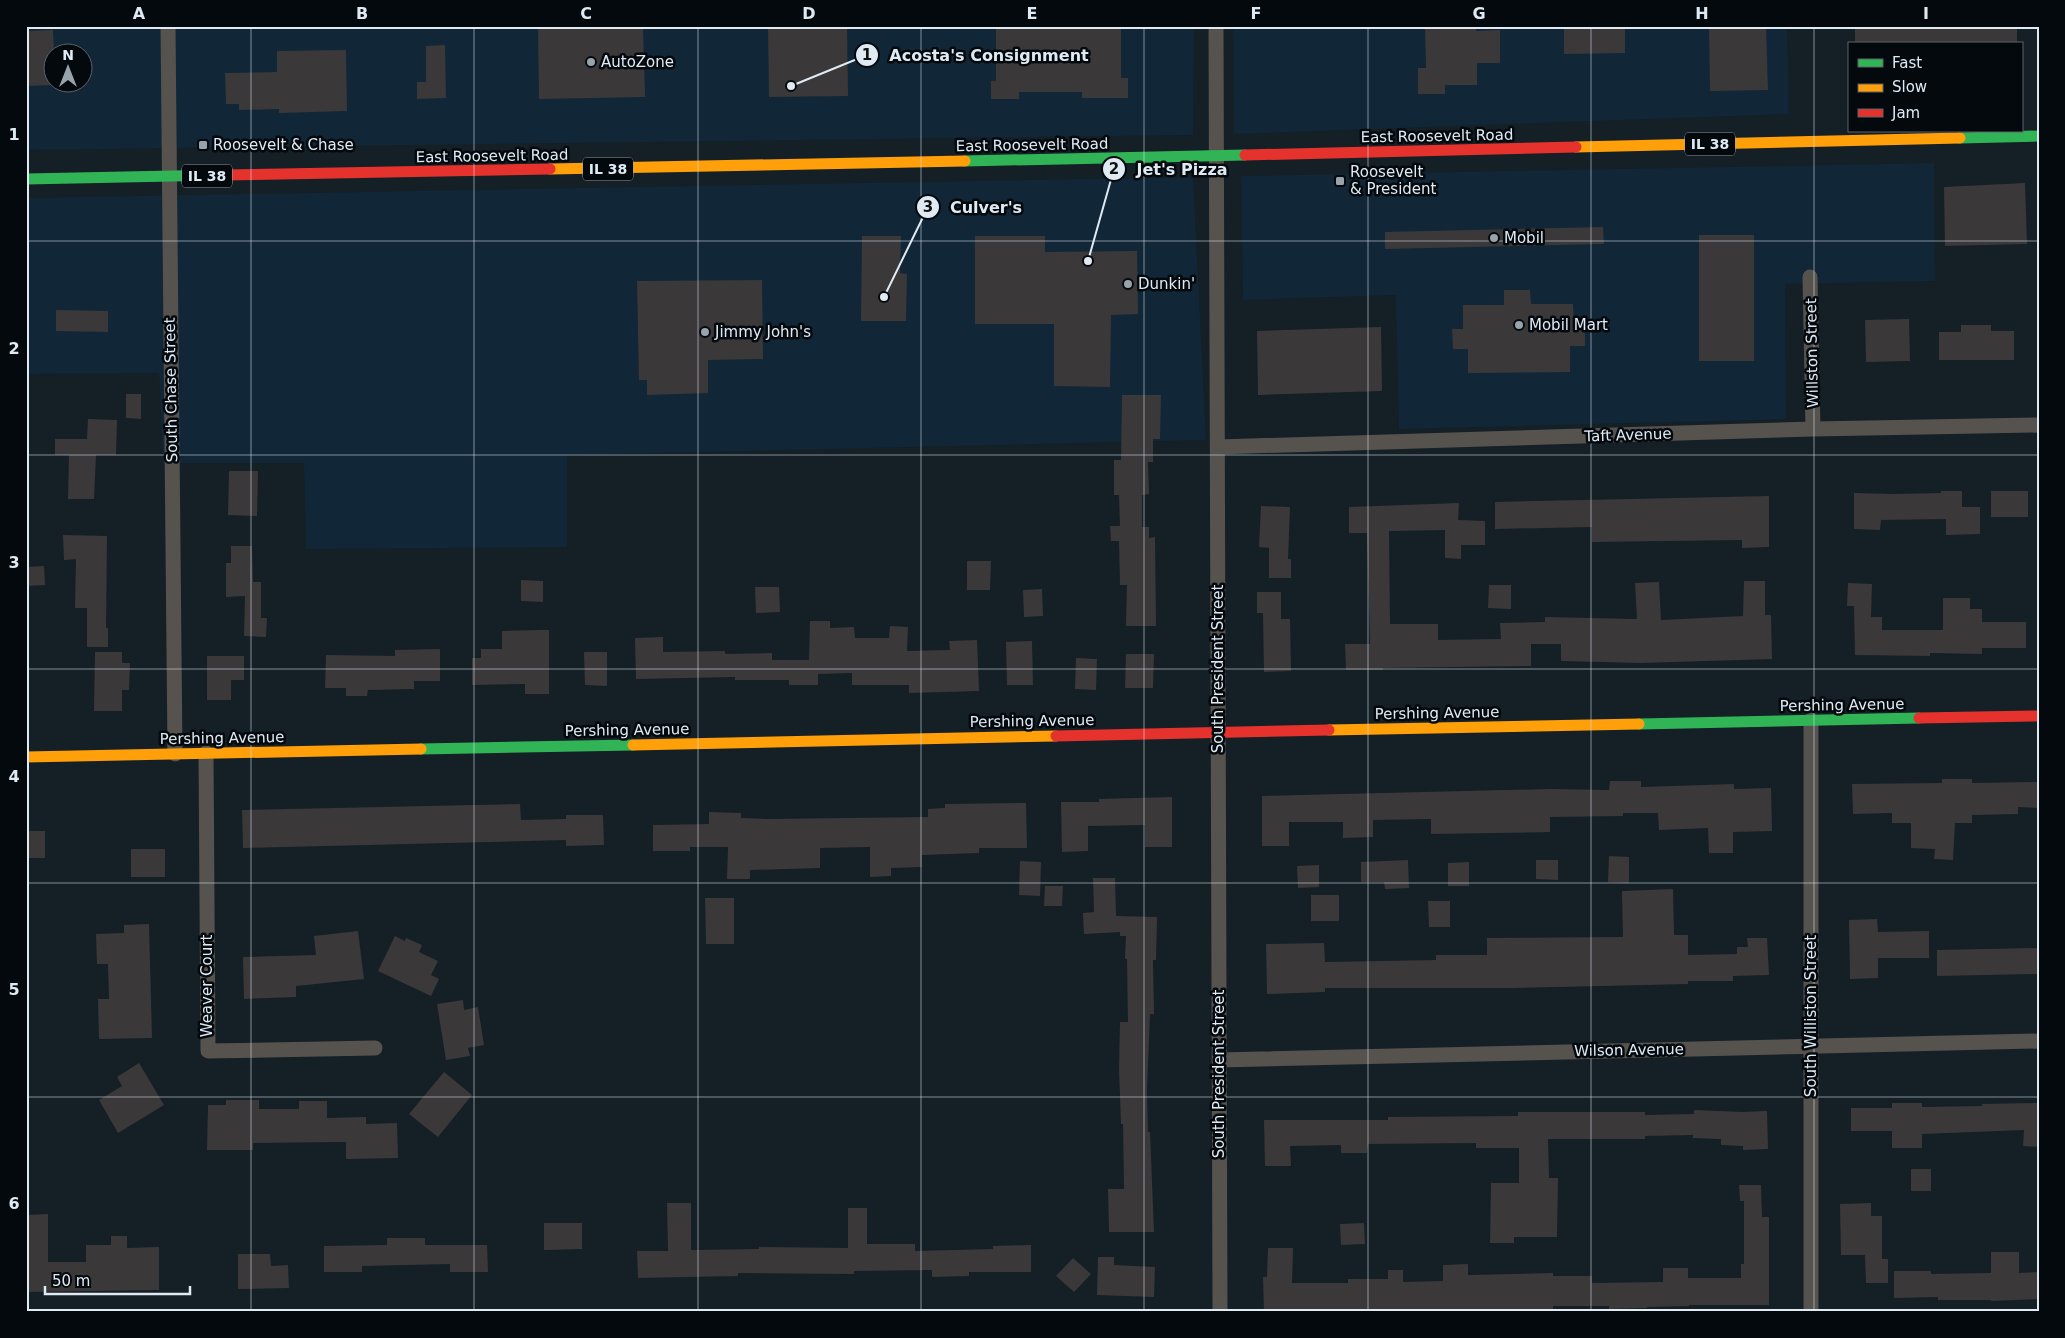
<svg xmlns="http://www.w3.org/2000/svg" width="2065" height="1338" font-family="'DejaVu Sans',sans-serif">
<rect width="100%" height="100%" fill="#151f26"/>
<path fill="#112636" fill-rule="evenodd" d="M26 26H1194L1193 135 26 150ZM52 52H82V82H52Z
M1233 26H1787L1789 114 1234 134Z
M1934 163 1935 281 1785 284 1786 419 1399 429 1396 295 1243 300 1241 176Z
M1193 177 1206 440 567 455V547L306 549 304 463H163L159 373 26 374V198Z"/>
<path fill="#3b383a" d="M538 26H643L645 97 539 99Z
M768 26H847L848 96 769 97Z
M996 26H1121V78H1128V98H1082V92H1019V99H991V81H996Z
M1425 26H1476V31L1500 30V63H1477V85H1445V94H1418V68H1426Z
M1564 26H1625V53L1564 54Z
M1709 26H1766L1768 90 1710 91Z
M1855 26H2017V44H1855Z
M53 30 54 52H52V70H51V85L26 86V31Z
M445 45 446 98 417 99V82H426V46Z
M346 50 347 111 279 113V109L239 110V104H226L225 73 277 72V51Z
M2025 183 2027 244 1945 246 1944 187Z
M1603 227 1604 244 1385 249V232Z
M1699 235H1754V361H1699Z
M862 236H901L900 273 907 274 906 321H861Z
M975 236H1045V252L1137 251 1138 314 1111 315 1110 387 1054 386V324H975Z
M762 280 763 359 708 360V393L647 395V380H639L637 281Z
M1504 290H1530L1531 304H1573L1574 326 1585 325V346H1570V372L1468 373V349H1453L1452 329H1463V305H1504Z
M56 310 108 311V332L56 331Z
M1909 319 1910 361 1866 362 1865 320Z
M1961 325H1991V331H2014V360H1939V332H1961Z
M1381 327 1382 391 1258 395 1257 331Z
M126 394H141V419L126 418Z
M1122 395H1161L1160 439H1153V462H1148L1149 494 1142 495V527H1149V538L1155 537 1156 626H1126L1127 585H1120L1119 541H1111L1110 526H1120L1119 495H1114V460H1121Z
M88 419 117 420 116 455H96L94 499H68L69 455H55V439H87Z
M229 471H258L257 516 228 515Z
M1941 491H1962V507H1980V534L1946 535V519L1881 520 1880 530 1854 529V493L1893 494 1941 493Z
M1991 491H2028V517H1991Z
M1769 496V547L1742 548V540L1592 542V527L1495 529V502Z
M1459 503 1458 520 1485 521V545H1461V559L1445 558V530L1389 531 1390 624H1438V640L1501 639 1500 623 1545 622V617L1637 619 1635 583 1659 582 1661 620 1743 616 1744 581H1765V615H1771L1772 659 1641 663 1561 661V644H1531V666L1383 668V670H1346L1345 644H1370L1367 533H1349V507Z
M1261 506 1290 507 1288 559H1291V578H1269V548L1259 547Z
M63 535 107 536 106 628H108V647H87V608H75L76 559 64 560Z
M231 546H252L253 582H261V618H267L266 637 244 636 245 596 226 597V563H231Z
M967 561H991L990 590H967Z
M44 566 45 585 26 586V567Z
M521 580 543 581V602L521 601Z
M1848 583 1872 584 1871 617H1882V630H1943V598H1970V609H1982V622H2026V648H1982V654L1930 653V656L1855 655 1854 606H1847Z
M1489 585H1511V609L1488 608Z
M755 587H779L780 612 756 613Z
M1042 589 1043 616 1024 617 1023 590Z
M1257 592H1281V619H1290L1291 671 1264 672 1263 613H1257Z
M810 621H830V628L854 627 855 638H889L890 626 908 627 907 651 950 650 949 641 977 640 979 691 909 693V685H852V673L818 674V685H789V680H735V677L636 679 635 638 663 637V652L725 651V654L772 653V660H809Z
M542 630H549V694H525V684L472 685V658H481V649H502V631Z
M1032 641 1033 685H1007L1006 642Z
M440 649V681H414V689L368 690 367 696H346V688H325L326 655 395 656V650Z
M95 652H122V663H130L129 690H122V711H94Z
M584 652H607V686L585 685Z
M1126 654H1154L1153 688H1125Z
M207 656H244V680H231V700H207Z
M1076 658 1097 659 1096 690 1075 689Z
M1942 779H1972V783L2039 782V808L2018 807V814L1972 815V823H1955L1953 860 1934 859 1935 849 1911 848V823H1892V813L1853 814 1852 784 1942 783Z
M1610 781H1641V787L1734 784V789L1771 788 1772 831 1733 832V853H1709L1708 828 1659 830 1658 813H1623V816L1550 817V832L1431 834V819L1373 820V837L1343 838V822H1289V846H1262V796L1550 789 1609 790Z
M1172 797V847H1145V825L1088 826V851L1062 852 1061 802H1099V799Z
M1026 803 1027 848H979V853L922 855V867L891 868V876L870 877V847L820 848V868L750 870V879H727L728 847H690V851H653V825L709 824V812L741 813V818L768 819 928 817V809L945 808V804Z
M520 804 521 820 566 819V815H603L604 845 566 846V840L243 848 242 810Z
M26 831H45V858H26Z
M131 849H165V877H131Z
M1609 856 1629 857V883L1608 882Z
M1408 860 1409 888 1385 889 1384 882H1361V862Z
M1536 860H1558V880L1536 879Z
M1020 861 1041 862 1040 896 1019 895Z
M1469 862V886H1448V863Z
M1319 865V887L1298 888 1297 866Z
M1093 878H1115L1116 916 1157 917 1156 960H1153L1154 1014H1150L1147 1090 1148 1132H1150L1154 1232H1109L1108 1189H1124L1123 1124H1121L1119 1068 1120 1022H1128L1127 959H1125L1126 936H1120V932L1084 934 1083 913 1094 912Z
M1045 886H1063L1062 906H1044Z
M1673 889 1674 935H1688V955L1737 954V947H1748L1747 938H1767L1769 975 1733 976V981H1688V984L1514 988H1325V992L1267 994 1266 944 1324 943 1325 962 1436 960V955H1487V938L1623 937 1622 891Z
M1311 895H1339V921H1311Z
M705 898H734V944H706Z
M1428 901H1450V927H1429Z
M1877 919 1878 932 1929 931V958H1878V978L1850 979 1849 920Z
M149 924 152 1038 99 1039 98 999H109L108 964H97L96 934 124 933V925Z
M358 931 364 979 296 986V997L244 999 243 957 316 955 314 936Z
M395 936 405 941 406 938 422 945 419 952 438 961 431 975 439 979 431 996 378 971Z
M2039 948V974L1937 976V950Z
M463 1000 464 1010 478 1007 484 1045 468 1048 470 1056 446 1060 437 1004Z
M139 1063 164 1105 118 1133 99 1100 122 1086 117 1077Z
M444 1072 472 1095 438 1137 409 1114Z
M226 1100H259V1109H299V1101H327V1118L366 1117V1124L397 1123 398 1158 346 1159V1142H337L253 1143V1150H207L208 1105H226Z
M1892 1103H1922V1107L1982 1106V1104L2039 1103V1147L2023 1146 2024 1130 1922 1134V1148H1892V1131H1851V1108H1892Z
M1694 1110 1742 1112 1767 1111 1768 1149 1743 1150V1146L1721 1145V1139L1693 1138V1135L1645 1136V1139H1548L1549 1178H1558L1557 1237H1514V1243H1490L1491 1183H1519V1148H1476V1143L1368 1144 1367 1153H1341V1145L1290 1146 1291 1166H1265L1264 1120H1388V1117L1518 1116V1112H1645V1115L1694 1114Z
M1911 1169H1931V1191H1911Z
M1739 1185H1761L1762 1217H1769V1305H1689V1306L1647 1307V1308L1609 1309V1306H1553V1309L1508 1311 1348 1312V1309L1264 1312 1263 1277H1267L1268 1248H1293L1292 1283H1348V1279H1388V1270H1403V1282L1443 1281V1265L1468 1264V1275L1553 1273V1276H1592V1283L1663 1282V1268H1688V1278H1741V1264H1744V1201H1740Z
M667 1203H691V1250L759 1249V1247L848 1248V1208H867V1244H915V1251L993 1249V1246L1031 1245V1272H969V1276L932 1277V1270L854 1271V1274L738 1273V1276L638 1278 637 1251H668Z
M1871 1203V1216H1882V1259H1888V1283H1866L1865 1255H1841L1840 1204Z
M48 1214V1262H86V1245H111V1236H127V1248L159 1247V1290L26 1292 27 1215Z
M544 1223H582V1249L544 1250Z
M1364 1223 1365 1244 1341 1245 1340 1224Z
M387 1238H425V1245H487L488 1272H450V1264L362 1266V1272H324V1246L387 1245Z
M1991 1252H2019V1273L2039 1272V1299L1991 1301V1300H1938V1297L1894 1298V1271H1931V1274L1991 1273Z
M238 1254H270L271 1266 288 1265 289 1288 238 1289Z
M1098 1257H1114V1265L1155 1267 1154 1297 1097 1295Z
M1073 1258 1091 1274 1074 1292 1056 1276Z"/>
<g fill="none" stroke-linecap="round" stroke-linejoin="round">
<path stroke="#56524e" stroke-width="15" d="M168 26 175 754
M1216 26 1220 1312
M1810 277 1813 429
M1218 447 1813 429 2039 425
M1811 720V1312
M206 753 208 1051 375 1048
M1219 1060 2039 1041"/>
<path stroke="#30b455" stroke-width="11" d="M1960 138 2039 136
M965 161 1245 155
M26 179 222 175
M1639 724 1919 718
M421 749 633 745"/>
<path stroke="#ff9f0a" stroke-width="11" d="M1576 147 1960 138
M550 169 965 161
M1329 730 1639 724
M633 745 1056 736
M26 757 421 749"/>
<path stroke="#e5322d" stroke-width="11" d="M1245 155 1576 147
M222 175 550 169
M1919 718 2039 716
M1056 736 1329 730"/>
</g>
<path fill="none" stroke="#dfeaf3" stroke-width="1" stroke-opacity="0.55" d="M251 26V1312M474 26V1312M698 26V1312M921 26V1312M1144 26V1312M1368 26V1312M1591 26V1312M1814 26V1312M26 241H2039M26 455H2039M26 669H2039M26 883H2039M26 1097H2039"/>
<g fill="#98a3ab" stroke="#04090e" stroke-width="2">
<circle cx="591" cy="62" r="5"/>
<rect x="198" y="140" width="10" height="10" rx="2.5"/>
<rect x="1335" y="176" width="10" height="10" rx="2.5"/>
<circle cx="1494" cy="238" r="5"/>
<circle cx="1128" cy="284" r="5"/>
<circle cx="1519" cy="325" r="5"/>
<circle cx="705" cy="332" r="5"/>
</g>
<g text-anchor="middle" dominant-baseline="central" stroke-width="5" stroke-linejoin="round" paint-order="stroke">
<g fill="#04090e" stroke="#9da6ae" stroke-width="1">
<rect x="1685" y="132.5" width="50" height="23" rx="4"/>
<rect x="583" y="157.5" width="50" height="23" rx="4"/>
<rect x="182" y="164.5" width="50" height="23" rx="4"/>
</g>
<g font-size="14" font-weight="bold" fill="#dfeaf3">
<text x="1710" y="144">IL 38</text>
<text x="608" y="169">IL 38</text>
<text x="207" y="176">IL 38</text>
</g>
<g font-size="15" fill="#dfeaf3" stroke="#04090e" text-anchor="start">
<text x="601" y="62">AutoZone</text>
<text x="213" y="145">Roosevelt &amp; Chase</text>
<text x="1350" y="172">Roosevelt<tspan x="1350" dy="17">&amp; President</tspan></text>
<text x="1504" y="238">Mobil</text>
<text x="1138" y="284">Dunkin'</text>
<text x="1529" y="325">Mobil Mart</text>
<text x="715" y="332">Jimmy John's</text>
</g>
<g font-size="15" fill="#dfeaf3" stroke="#04090e">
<text transform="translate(1437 136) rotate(-1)">East Roosevelt Road</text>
<text transform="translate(1032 145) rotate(-1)">East Roosevelt Road</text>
<text transform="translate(492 156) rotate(-1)">East Roosevelt Road</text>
<text transform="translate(1812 353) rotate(-91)">Willston Street</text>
<text transform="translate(171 390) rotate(-91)">South Chase Street</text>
<text transform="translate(1628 435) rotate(-2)">Taft Avenue</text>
<text transform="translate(1218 669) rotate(-90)">South President Street</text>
<text transform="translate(1842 705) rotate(-1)">Pershing Avenue</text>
<text transform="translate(1437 713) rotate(-1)">Pershing Avenue</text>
<text transform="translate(1032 721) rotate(-1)">Pershing Avenue</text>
<text transform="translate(627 730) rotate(-1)">Pershing Avenue</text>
<text transform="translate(222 738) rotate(-1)">Pershing Avenue</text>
<text transform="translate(207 986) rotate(-90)">Weaver Court</text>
<text transform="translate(1811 1016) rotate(-90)">South Williston Street</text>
<text transform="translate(1629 1050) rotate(-1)">Wilson Avenue</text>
<text transform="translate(1219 1074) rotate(-90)">South President Street</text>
</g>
</g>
<path fill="none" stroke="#dfeaf3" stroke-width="2" d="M791 86L867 55M1088 261L1114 169M884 297L928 207"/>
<g fill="#dfeaf3" stroke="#04090e" stroke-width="2">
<circle cx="791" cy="86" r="5"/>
<circle cx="1088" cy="261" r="5"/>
<circle cx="884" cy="297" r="5"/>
<circle cx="867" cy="55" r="12"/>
<circle cx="1114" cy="169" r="12"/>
<circle cx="928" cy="207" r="12"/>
</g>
<g font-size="15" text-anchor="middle" font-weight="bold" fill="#111">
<text x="867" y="60">1</text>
<text x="1114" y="174">2</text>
<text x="928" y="212">3</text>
</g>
<g font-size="16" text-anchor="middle" font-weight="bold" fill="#dfeaf3" stroke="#04090e" stroke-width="5" stroke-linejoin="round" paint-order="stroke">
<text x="989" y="61">Acosta's Consignment</text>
<text x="1182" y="175">Jet's Pizza</text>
<text x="986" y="213">Culver's</text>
</g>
<rect width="2065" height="1338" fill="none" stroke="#04090e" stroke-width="55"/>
<rect x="1848" y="42" width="175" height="90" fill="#04090e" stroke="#5c636a"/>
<rect x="1858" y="59" width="25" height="8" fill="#30b455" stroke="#5c636a"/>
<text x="1892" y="68" font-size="15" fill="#dfeaf3">Fast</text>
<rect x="1858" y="84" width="25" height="8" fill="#ff9f0a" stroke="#5c636a"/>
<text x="1892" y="92" font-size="15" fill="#dfeaf3">Slow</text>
<rect x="1858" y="109" width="25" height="8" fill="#e5322d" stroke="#5c636a"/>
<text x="1892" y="118" font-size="15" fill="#dfeaf3">Jam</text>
<g transform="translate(68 68)"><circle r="24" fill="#04090e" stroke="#5c636a"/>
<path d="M0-4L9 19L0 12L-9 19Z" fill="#98a3ab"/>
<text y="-8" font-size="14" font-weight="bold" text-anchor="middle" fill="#dfeaf3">N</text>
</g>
<path d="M45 1286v8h145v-8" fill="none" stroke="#dfeaf3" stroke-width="2.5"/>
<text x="52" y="1286" font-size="15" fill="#dfeaf3" stroke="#04090e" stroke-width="4" paint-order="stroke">50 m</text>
<rect x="28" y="28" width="2010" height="1282" fill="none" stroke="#dfeaf3" stroke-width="2"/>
<g font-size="16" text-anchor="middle" font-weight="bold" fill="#dfeaf3">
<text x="139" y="19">A</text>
<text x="362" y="19">B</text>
<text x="586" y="19">C</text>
<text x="809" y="19">D</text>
<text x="1032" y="19">E</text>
<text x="1256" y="19">F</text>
<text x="1479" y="19">G</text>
<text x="1702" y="19">H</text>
<text x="1926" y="19">I</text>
<text x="14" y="140">1</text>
<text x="14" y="354">2</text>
<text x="14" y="568">3</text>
<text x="14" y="782">4</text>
<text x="14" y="995">5</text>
<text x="14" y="1209">6</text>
</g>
</svg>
